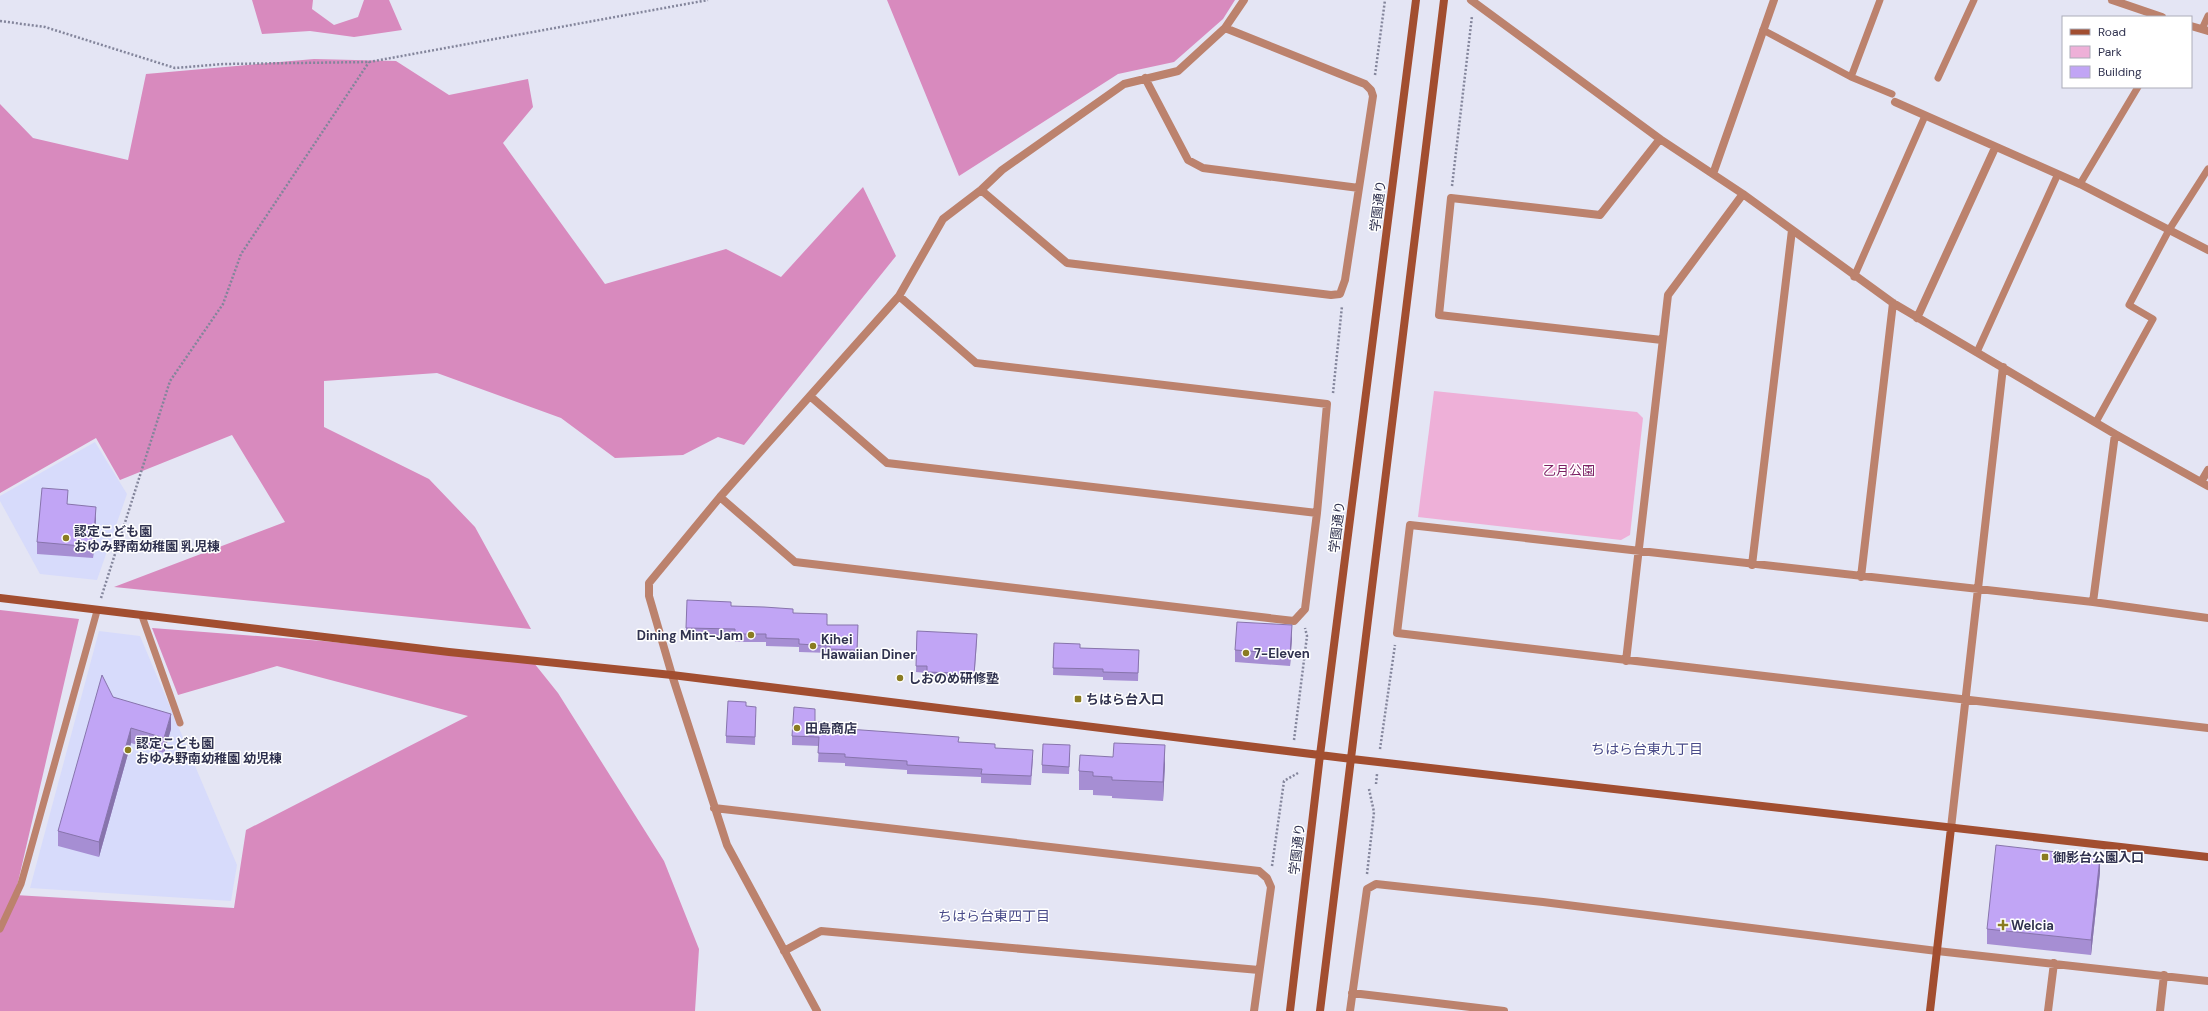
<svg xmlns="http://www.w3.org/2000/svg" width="2208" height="1011" font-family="'DM Sans','Noto Sans JP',sans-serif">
<rect width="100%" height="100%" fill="#e4e5f4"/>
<path fill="#d7dbfb" d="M95 442 127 494 97 580 40 574 0 501V496Z
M99 631 140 636 237 865 231 901 30 888Z"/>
<path fill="#eeb0d8" d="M1434 391 1637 412 1643 418 1630 535 1621 540 1418 517Z"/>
<path fill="#d88abe" d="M252 0H313L312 9 334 25 358 17 364 0H389L402 30 354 37 310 31 262 34Z
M887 0H1235L1223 19 1174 62 1118 74 959 176Z
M314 59 396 61 449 95 528 79 533 107 503 143 605 284 726 249 781 277 863 187 896 256 744 445 718 437 683 455 615 458 561 418 437 373 324 381V427L429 479 475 527 531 629 114 587 285 522 232 435 120 480 96 438 0 493V104L33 138 128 160 146 74Z
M0 610 79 619 15 895 234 908 246 830 468 716 277 666 178 695 152 628 323 641 534 663 558 693 664 861 699 949 695 1011H0Z"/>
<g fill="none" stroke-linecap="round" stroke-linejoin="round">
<path stroke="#83859b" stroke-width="2.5" stroke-dasharray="2 2" stroke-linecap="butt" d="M0 21 45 27 175 68 223 64 369 62 708 0
M1375 75 1385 0
M1452 186 1472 16
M1333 393 1342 306
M101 598 170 381 223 304 241 254 369 62
M1294 740 1307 636 1305 628
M1380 749 1395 645
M1376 784 1377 774
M1272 866 1284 781 1298 773
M1367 874 1374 812 1369 789"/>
<path stroke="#bc826d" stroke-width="7" d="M2202 29 2208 16
M1763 30 1851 77 1892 94
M1851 77 1880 0
M1938 78 1974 0
M2080 184 2138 87
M1854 277 1925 116
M1977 352 2057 176
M2096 422 2153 319 2129 305 2169 230 2208 169
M142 616 180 723
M0 929 21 884 97 611"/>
<path stroke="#bc826d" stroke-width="8" d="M1471 0 1660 139 1743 194 1893 303 2115 434 2208 486
M2112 0 2162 17
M2191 26 2208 31
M1145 78 1188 160 1203 168 1359 188
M1895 102 2080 184 2208 250
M1660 139 1600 215 1451 198 1439 315 1662 340
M1713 174 1774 0
M981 190 1067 263 1331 295 1340 294 1345 280 1373 96 1371 90 1365 84 1225 28
M1917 318 1995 148
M810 396 887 463 1317 513
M2201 482 2208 470
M720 497 795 562 1294 621 1305 609 1317 513 1327 404 976 363 899 296
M1752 565 1792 230
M1861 577 1893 303
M2093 602 2115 434
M2208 618 2093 602 1410 525 1397 633 2208 728
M1626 661 1668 295 1743 194
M714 808 1259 871 1267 878 1271 887 1254 1011
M1951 828 2003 367
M784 951 821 931 1259 970
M1352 993 1504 1011
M817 1011 727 845 672 675 649 596V583L720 497 899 296 943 219 981 190 1002 170 1124 84 1178 71 1225 28 1244 0
M1350 1011 1367 889 1376 884 1543 902 1937 951 2208 981
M2048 1011 2054 963
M2160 1011 2164 975"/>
<path stroke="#a24e30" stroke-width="8" d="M0 598 449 652 672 675 1352 759 2208 857
M1290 1011 1320 755 1416 0
M1320 1011 1444 0
M1930 1011 1951 828"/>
</g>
<path fill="#a68ed3" d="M68 504 96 518 93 558 37 554V542Z
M731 606 793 613 827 625H858L857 658 830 657V653L799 652V647L766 646V642H735V637L686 635V628Z
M917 631 977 640 974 682 954 681V679L927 678V673L916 672Z
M1292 637 1290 666 1235 662V650Z
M1054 643 1080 648 1139 650 1138 681 1103 680V677L1053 675Z
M113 697 171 729 164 753 131 743 99 857 58 846V831Z
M746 706 756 715 755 745 726 743V736Z
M815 722 834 728 959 742 995 748 1033 759 1031 785 981 783V777L907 774V770L845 766V763L818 762 819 746 792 745V736Z
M1070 753 1069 774 1042 773V765Z
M1165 764 1163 801 1112 798V796L1093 795V790H1079V771Z
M2100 872 2091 955 1987 944V929Z"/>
<path fill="#8774ac" d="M96 507V518L93 558V547Z
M1292 625V637L1290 666V654Z
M171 714V729L164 753V738Z
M131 728V743L99 857V842Z
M1165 745V764L1163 801V782Z
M2100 857V872L2091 955V940Z"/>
<path fill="#c1a5f5" stroke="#8774ac" d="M42 488 68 490 67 504 96 507 93 547 37 542Z
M687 600 731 602V606L764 607 793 609V613L827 614V625H858L857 650 830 649V646L799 644V639L766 638V634H735V629L686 628Z
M1237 622 1292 625 1290 654 1235 650Z
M917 631 977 634 974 675H954V673L927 672V666H916Z
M1054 643 1080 644V648L1139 650 1138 673 1103 672V669L1053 668Z
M102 675 113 697 171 714 164 738 131 728 99 842 58 831Z
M728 701 746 702V706L756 707 755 737 726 736Z
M794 707 815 709V722L834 723V728L959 737 958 742 995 744V748L1033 750 1031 776 981 774 982 769 907 765V761L845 757V754L818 753 819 737 792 736Z
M1114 743 1165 745 1163 782 1112 780V777L1093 776V772L1079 771 1080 755 1113 757Z
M1043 744 1070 745 1069 767 1042 765Z
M1996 845 2100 857 2091 940 1987 929Z"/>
<g fill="#8a7c22" stroke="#fff" stroke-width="1.5">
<circle cx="66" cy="538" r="4"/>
<circle cx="751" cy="635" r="4"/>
<circle cx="813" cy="646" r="4"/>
<circle cx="1246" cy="653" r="4"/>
<circle cx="900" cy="678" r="4"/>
<rect x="1074" y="695" width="8" height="8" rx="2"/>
<circle cx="797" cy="728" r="4"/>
<circle cx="128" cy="750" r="4"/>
<rect x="2041" y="853" width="8" height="8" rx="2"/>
<path d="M2001 919h4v4h4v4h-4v4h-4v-4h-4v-4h4z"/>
</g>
<g text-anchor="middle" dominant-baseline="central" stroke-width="3" stroke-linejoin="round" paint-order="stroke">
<g font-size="13" fill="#30324f" stroke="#fff">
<text transform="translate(1378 206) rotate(-83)">学園通り</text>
<text transform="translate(1337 527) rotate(-83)">学園通り</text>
<text transform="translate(1297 849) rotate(-83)">学園通り</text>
</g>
<g font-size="13" fill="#7c2164" stroke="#fff">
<text x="1569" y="470">乙月公園</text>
</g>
<g font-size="13" font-weight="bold" fill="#30324f" stroke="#fff" text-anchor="start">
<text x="74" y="531">認定こども園<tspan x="74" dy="15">おゆみ野南幼稚園 乳児棟</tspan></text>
<text x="743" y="635" text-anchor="end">Dining Mint-Jam</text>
<text x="821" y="639">Kihei<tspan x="821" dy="15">Hawaiian Diner</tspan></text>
<text x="1254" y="653">7-Eleven</text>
<text x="908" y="678">しおのめ研修塾</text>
<text x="1086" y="699">ちはら台入口</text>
<text x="805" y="728">田島商店</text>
<text x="136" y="743">認定こども園<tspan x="136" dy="15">おゆみ野南幼稚園 幼児棟</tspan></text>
<text x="2053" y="857">御影台公園入口</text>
<text x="2011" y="925">Welcia</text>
</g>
<g font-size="14" fill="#494b89" stroke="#fff">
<text x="1647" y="749">ちはら台東九丁目</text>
<text x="994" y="916">ちはら台東四丁目</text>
</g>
</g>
<rect x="2062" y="16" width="130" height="72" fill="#ffffff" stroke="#acadb9"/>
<rect x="2070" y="29" width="20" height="6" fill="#a24e30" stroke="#acadb9"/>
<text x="2098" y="36" font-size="12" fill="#30324f">Road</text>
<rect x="2070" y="46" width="20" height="12" fill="#eeb0d8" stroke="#acadb9"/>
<text x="2098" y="56" font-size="12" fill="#30324f">Park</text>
<rect x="2070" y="66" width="20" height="12" fill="#c1a5f5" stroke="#acadb9"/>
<text x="2098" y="76" font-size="12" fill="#30324f">Building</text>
</svg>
